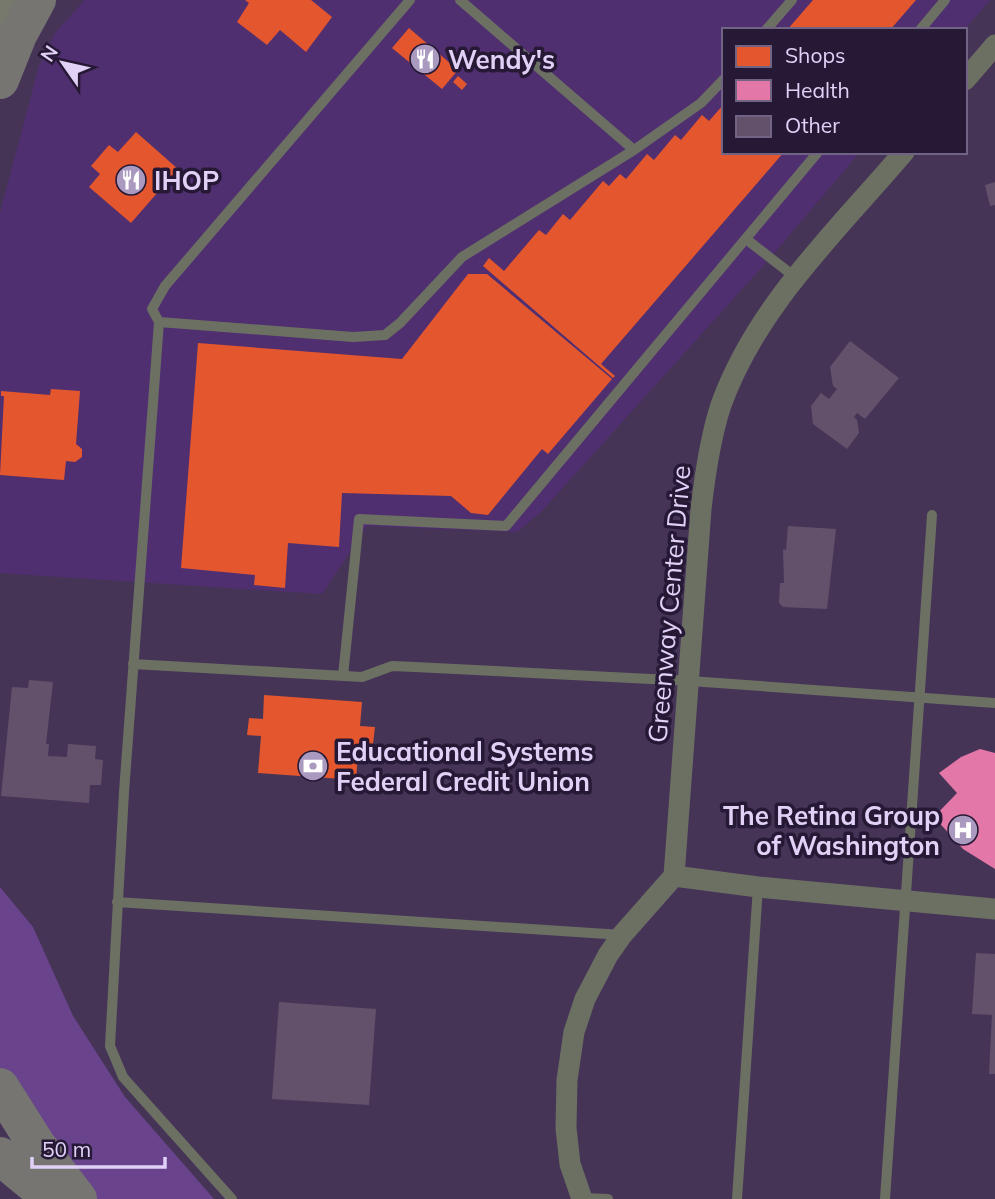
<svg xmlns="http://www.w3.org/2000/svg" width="995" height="1199" font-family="Mulish,sans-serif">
<rect width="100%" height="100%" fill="#463457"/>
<path fill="#502f70" d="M85 0H990L964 30H724V152H860L770 258 541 512 517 532 367 526 322 594 0 573V213L39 66 55 33Z"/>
<path fill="#69448d" d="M0 887 33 927 73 1016 125 1097 214 1199H78L0 1087Z"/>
<path fill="#e4572e" d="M245 0H311L332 17 306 52 280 30 267 45 237 22 249 3Z
M813 0H916L890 30H787Z
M409 28 458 70 442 89 392 48Z
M458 76 467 84 462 90 453 82Z
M724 104V152H784L601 364 615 376 613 378 483 266 489 258 504 271 539 230 546 235 563 214 570 220 603 181 609 186 620 174 626 179 647 154 654 160 675 135 681 140 702 115 709 121Z
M136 132 178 169 131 223 89 187 100 174 91 166 109 145 118 152Z
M468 274H487L612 379 548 454 542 449 488 515 471 513 451 496 342 493 339 547 288 543 285 588 254 585 255 575 181 568 198 343 402 359Z
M51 389 80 391 76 444 82 449V457L75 462 66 461 64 480 0 475 4 396H1V391L50 395Z
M264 695 362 702 360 726 375 727 373 744 359 743 356 780 258 773 261 736 247 735 249 718 263 719Z"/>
<path fill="#e377a8" d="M980 749 995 753V869L963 849 934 817 957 793 939 773 961 757Z"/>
<path fill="#63516b" d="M995 182V205L990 206 985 185Z
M850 341 899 378 865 419 857 413 854 417 857 420 859 433 847 449 813 424 811 406 821 393 829 399 837 389 833 386 830 367Z
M788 526 836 529 827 609 783 607 779 603 780 583H784L783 549 786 550Z
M29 680 53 682 46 744H49L48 756 67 757 68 744 96 746 95 759 103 760 101 785H90L89 803 1 796 12 687 28 688Z
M976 953 995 954V1074H989L992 1015 972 1014Z
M279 1002 376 1009 369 1105 272 1099Z"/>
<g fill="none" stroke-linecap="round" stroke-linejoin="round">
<path stroke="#6b7063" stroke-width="10" d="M460 0 634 150
M766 30 792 0
M920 30 945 0
M746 239 795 277
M159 322 152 309 165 286 410 0
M133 664 362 677 392 666 415 667 690 681 995 703
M343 676 359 519 506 526 818 152
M117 902 622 935
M583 1198 608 1199
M232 1199 123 1077 110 1046 124 792 159 322 353 337 385 335 400 323 462 257 634 150 701 103 724 79
M737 1199 758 887
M885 1199 932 515"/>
<path stroke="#6b7063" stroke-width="21" d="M965 80 995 45
M674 876 758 887 995 909
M582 1199 570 1164 566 1128 567 1080 574 1032 585 999 608 955 622 935 674 876 701 509C705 474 710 438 721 405 757 305 837 231 904 152"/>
<path stroke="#76796c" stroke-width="33" d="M0 19 23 0"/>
<path stroke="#767571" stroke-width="38" d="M0 80 18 35 37 0
M0 1087 36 1144 78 1199
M0 1156 52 1199"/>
</g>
<defs>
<g id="restaurant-disc" transform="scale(1.575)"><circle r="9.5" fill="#ab9abf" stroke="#261935"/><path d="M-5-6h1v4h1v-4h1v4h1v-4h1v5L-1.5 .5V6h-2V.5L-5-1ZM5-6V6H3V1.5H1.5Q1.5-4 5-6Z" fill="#fff"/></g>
<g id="bank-disc" transform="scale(1.575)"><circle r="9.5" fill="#ab9abf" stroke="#261935"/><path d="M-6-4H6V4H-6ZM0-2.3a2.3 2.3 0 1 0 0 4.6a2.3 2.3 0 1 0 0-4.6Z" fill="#fff"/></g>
<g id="hospital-disc" transform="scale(1.575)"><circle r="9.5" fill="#ab9abf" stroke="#261935"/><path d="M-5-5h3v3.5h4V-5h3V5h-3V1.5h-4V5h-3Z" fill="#fff"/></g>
</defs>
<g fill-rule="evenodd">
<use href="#restaurant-disc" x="425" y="59"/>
<use href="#restaurant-disc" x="131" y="180"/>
<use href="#bank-disc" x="313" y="766"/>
<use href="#hospital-disc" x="963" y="830"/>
</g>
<g text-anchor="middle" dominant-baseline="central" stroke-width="7" stroke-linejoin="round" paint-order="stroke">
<g font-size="26" font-weight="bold" fill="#e1d1f7" stroke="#261935" text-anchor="start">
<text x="448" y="59">Wendy's</text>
<text x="154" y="180">IHOP</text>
<text x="336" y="751">Educational Systems<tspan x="336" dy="30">Federal Credit Union</tspan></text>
<text x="940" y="815" text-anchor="end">The Retina Group<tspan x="940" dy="30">of Washington</tspan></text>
</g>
<g font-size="26" fill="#e1d1f7" stroke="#261935">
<text transform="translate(669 604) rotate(-85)">Greenway Center Drive</text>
</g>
</g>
<rect x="722" y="28" width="245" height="126" fill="#261935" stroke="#716383" stroke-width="2"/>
<rect x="736" y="46" width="35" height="21" fill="#e4572e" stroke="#716383" stroke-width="2"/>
<text x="785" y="63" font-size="21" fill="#e1d1f7">Shops</text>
<rect x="736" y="80" width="35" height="21" fill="#e377a8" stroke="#716383" stroke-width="2"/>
<text x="785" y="98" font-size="21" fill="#e1d1f7">Health</text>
<rect x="736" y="116" width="35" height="21" fill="#63516b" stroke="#716383" stroke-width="2"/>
<text x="785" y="133" font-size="21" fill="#e1d1f7">Other</text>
<g transform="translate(63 63) rotate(304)" stroke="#261935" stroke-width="5" paint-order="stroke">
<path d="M0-5L12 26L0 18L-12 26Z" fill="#e1d1f7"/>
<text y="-10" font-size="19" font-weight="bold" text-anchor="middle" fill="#e1d1f7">N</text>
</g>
<path d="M32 1157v10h133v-10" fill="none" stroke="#e1d1f7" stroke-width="3.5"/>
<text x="42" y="1157" font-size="21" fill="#e1d1f7" stroke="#261935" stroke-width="5" paint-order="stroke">50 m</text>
</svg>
